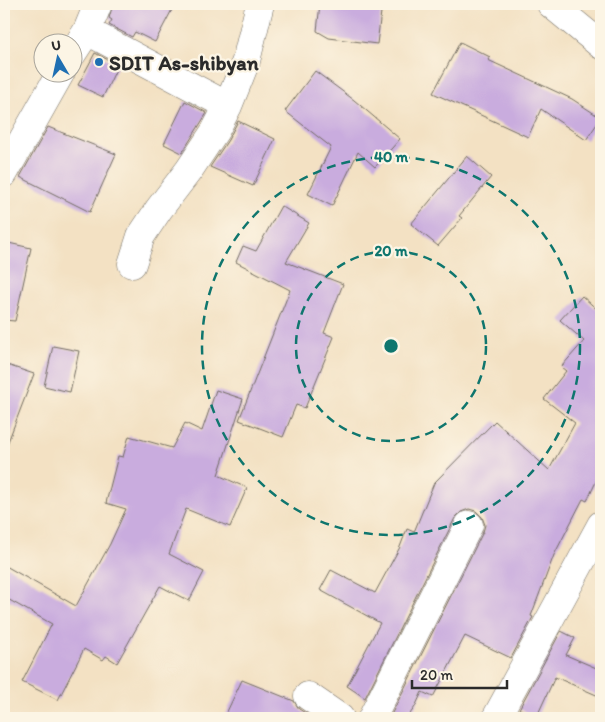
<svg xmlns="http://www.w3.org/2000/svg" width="605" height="722" font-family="Itim,sans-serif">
<rect width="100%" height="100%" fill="#fcf5e5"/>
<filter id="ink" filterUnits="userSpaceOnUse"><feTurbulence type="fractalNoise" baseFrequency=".02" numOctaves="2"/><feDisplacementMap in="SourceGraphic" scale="10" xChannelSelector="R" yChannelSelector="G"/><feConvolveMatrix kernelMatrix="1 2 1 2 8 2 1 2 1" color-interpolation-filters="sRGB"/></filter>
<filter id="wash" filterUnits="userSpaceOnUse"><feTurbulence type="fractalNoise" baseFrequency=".0096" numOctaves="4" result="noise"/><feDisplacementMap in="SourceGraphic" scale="20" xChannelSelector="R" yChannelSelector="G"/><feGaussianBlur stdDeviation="1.12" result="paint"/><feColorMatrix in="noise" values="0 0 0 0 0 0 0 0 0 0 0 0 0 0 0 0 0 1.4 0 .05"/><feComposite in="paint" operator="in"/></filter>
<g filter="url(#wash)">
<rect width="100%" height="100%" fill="#f3e1c3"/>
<g id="blocks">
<path fill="#c9acde" d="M113 4H175L155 42 135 32 132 37 109 25 112 20 109 18Z
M320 4H382L377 44 329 38 317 31Z
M460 42 490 57 488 60 572 99 601 118 586 140 541 109 528 137 433 93Z
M95 53 118 65 103 97 78 85Z
M315 71 354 100 400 139 375 167 358 152 332 206 308 194 331 147 285 111Z
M185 101 207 113 182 153 164 144Z
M238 121 275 139 253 186 210 167 228 140Z
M48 127 116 154 90 212 20 177Z
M467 156 491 177 459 216 462 218 438 246 411 224Z
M281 206 309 223 286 262 343 284 324 333 334 337 305 408 296 405 283 437 239 420 290 290 236 262 243 246 256 251Z
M4 242 31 248 15 321 4 320Z
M582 296 601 313V471L587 501 583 499 554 555 531 616 533 617 511 658 465 636 433 697 422 692 415 707 407 718H397L391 715 483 532 485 525 482 517 476 511 469 509 461 512 455 518 365 698 347 686 380 623 320 590 331 570 375 593 400 547 407 529 414 532 434 483 495 421 549 470 575 423 544 399 566 371 561 367 584 341 560 320Z
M53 346 79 351 70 392 44 386Z
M4 364 34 374 6 447 4 446Z
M216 390 243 399 218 475 247 488 230 527 186 509 169 554 204 572 189 601 160 586 117 663 106 656 103 660 84 649 58 700 22 682 52 624 4 597V565L76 606 110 544 126 509 106 503 118 456 123 457 129 436 172 448 185 423 202 431Z
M561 631 575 638 566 655 601 670V697L555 677 537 716 519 709Z
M242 680 294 701 299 709 313 718H224Z"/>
</g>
</g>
<g filter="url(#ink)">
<use href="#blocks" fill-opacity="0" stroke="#716b60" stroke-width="1"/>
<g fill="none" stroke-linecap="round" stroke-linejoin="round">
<g stroke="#716b60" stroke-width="29">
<path id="minor" d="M551 4 601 45
M87 31 228 106
M72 54 87 31 98 4
M4 173 61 72
M132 264 141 236 159 209 189 170 215 131 228 106 246 61 260 4
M308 696 340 718
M372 718 469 525
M496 718 601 525"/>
</g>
<use href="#minor" stroke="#fff" stroke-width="28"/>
</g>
</g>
<g fill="none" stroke="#0f766e" stroke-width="2.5" stroke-dasharray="9 6">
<circle cx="391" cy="346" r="95"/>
<circle cx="391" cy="346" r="189"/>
</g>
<circle fill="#1f6fb2" stroke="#fcf5e5" stroke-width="2" cx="99" cy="62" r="5"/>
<g text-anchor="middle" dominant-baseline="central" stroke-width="4.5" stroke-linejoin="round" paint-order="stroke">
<g font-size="21" font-weight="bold" fill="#2b2b2b" stroke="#fcf5e5" text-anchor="start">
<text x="109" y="62">SDIT As-shibyan</text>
</g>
</g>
<circle cx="391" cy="346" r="8" fill="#0f766e" stroke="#fcf5e5" stroke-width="2.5"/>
<g font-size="15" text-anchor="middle" font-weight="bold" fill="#0f766e" stroke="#fcf5e5" stroke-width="4.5" stroke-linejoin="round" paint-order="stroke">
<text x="391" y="162">40 m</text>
<text x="391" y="256">20 m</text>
</g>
<rect width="605" height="722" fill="none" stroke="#fcf5e5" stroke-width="20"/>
<g transform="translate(58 58) rotate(351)"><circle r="24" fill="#fcf5e5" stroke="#a8a49b"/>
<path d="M0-4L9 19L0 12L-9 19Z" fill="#1f6fb2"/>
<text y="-8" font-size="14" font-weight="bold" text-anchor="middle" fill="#2b2b2b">U</text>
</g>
<path d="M412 680v8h95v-8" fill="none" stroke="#2b2b2b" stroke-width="2.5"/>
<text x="420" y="680" font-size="15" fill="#2b2b2b" stroke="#fcf5e5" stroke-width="4" paint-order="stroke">20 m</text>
</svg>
